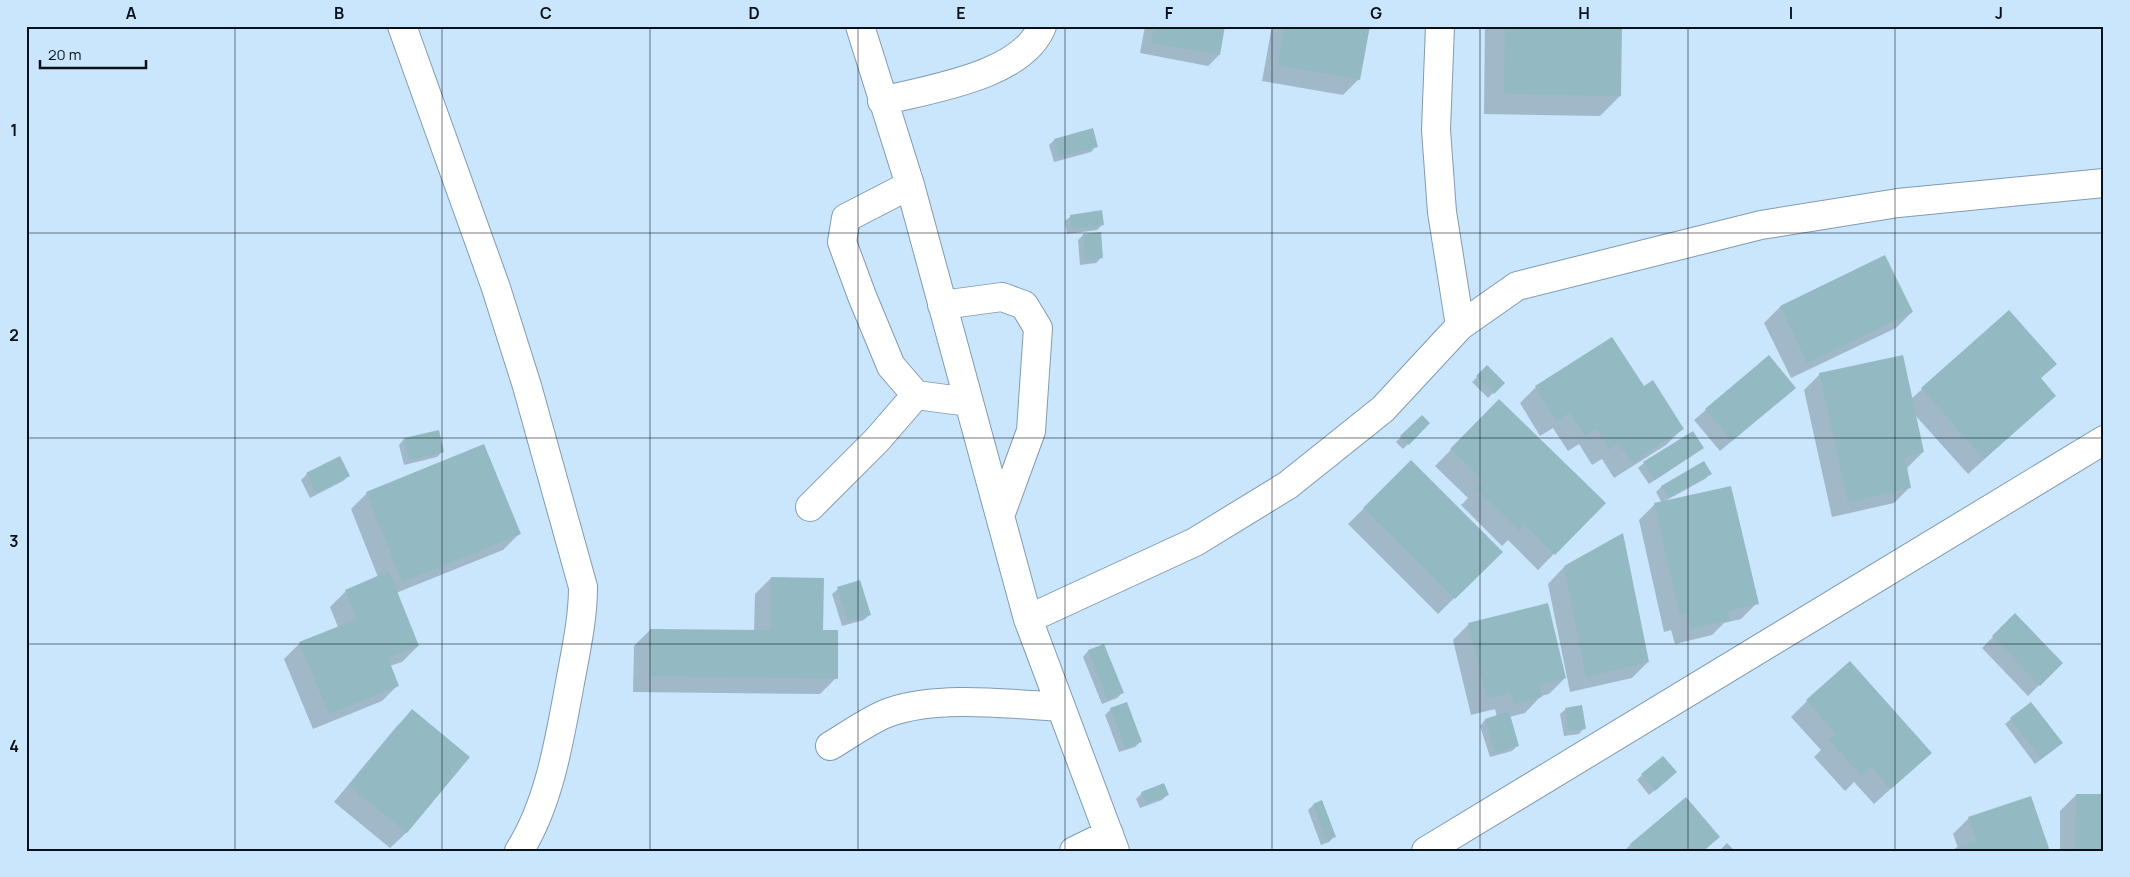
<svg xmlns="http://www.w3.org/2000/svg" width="2130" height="877" font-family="Manrope,sans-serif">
<rect width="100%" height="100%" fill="#cae6fc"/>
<path fill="#0003" d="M1145 26H1224L1219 55 1208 66 1140 53Z
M1272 26H1368L1359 79 1343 95 1262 81Z
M1485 26H1621L1620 96 1600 116 1484 114Z
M1054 140 1096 146 1091 152 1054 162 1049 145Z
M1071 216 1103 224 1097 230 1067 234 1065 221Z
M1083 235 1101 258 1096 263 1080 265 1078 240Z
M1884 257 1912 312 1896 328 1791 378 1764 323 1780 307Z
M2009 312 2040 379 2055 396 1968 474 1915 415 1923 452 1907 468 1910 487 1894 503 1832 517 1804 390 1820 374 1911 399Z
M1612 339 1643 388 1682 429 1666 445 1614 478 1602 459 1592 465 1579 444 1568 451 1553 428 1540 436 1520 403 1536 387Z
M1769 357 1794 388 1720 451 1694 420Z
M1487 367 1503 383 1488 398 1472 382Z
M1499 401 1604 503 1538 570 1508 540 1502 546 1461 505 1468 498 1435 466Z
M1422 416 1429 423 1403 449 1396 442Z
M438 431 443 451 437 457 404 465 399 445 404 439Z
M1703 448 1649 484 1638 468 1644 463Z
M339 457 349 475 343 481 310 498 301 480 307 474Z
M1411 462 1501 552 1438 614 1348 524Z
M1704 463 1710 474 1705 479 1665 501 1757 603 1741 619 1724 623 1712 635 1675 644 1671 630 1664 632 1639 520 1655 504 1662 503 1656 492 1661 487Z
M367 493 519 534 503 550 396 593 418 646 402 662 390 666 398 685 382 701 313 729 284 659 300 643 338 627 330 607 346 591 378 577 351 509Z
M1564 567 1648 662 1632 678 1570 692 1548 584Z
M771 578 822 631 836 678 820 694 633 692 634 646 650 630 754 631 755 594Z
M838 589 869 615 864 620 842 626 832 594Z
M2015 615 2062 663 2028 696 1982 648Z
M1469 624 1566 677 1549 694 1541 696 1525 713 1509 717 1518 745 1512 751 1490 757 1480 726 1485 720 1497 717 1495 709 1471 715 1453 640Z
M1104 645 1122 693 1117 698 1102 704 1083 657 1088 651Z
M1807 701 1930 753 1874 804 1854 782 1845 791 1814 757 1821 750 1791 717Z
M1111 709 1141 741 1135 747 1119 752 1105 715Z
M1566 709 1584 728 1579 734 1564 736 1560 714Z
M412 711 468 757 406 833 390 848 334 802 396 727Z
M2011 719 2056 748 2035 764 2005 724Z
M1642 775 1670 777 1649 795 1637 780Z
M1142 793 1167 795 1162 800 1140 808 1136 799Z
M2076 795 2104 851H2060V811Z
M1313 805 1335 836 1329 842 1321 845 1308 810Z
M1969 818 2048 851H1954L1958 848 1953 834Z
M1718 837 1704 851H1624L1631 844Z"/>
<path fill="#93bac2" d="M1154 26H1225L1220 55 1151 43Z
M1284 26H1370L1360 80 1278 65Z
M1505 26H1622L1621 96 1504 94Z
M1093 128 1098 147 1059 157 1054 139Z
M1102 210 1104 225 1072 229 1070 215Z
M1101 232 1103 258 1085 260 1083 234Z
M1885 255 1913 312 1807 363 1780 306Z
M2009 310 2057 364 2041 378 2056 396 1984 459 1921 388Z
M1612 337 1644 386 1653 380 1684 429 1631 463 1619 444 1609 450 1596 429 1585 436 1569 413 1556 421 1535 386Z
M1769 355 1796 388 1732 441 1705 409Z
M1903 355 1924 452 1905 457 1911 488 1848 502 1819 373Z
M1487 365 1505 383 1494 394 1476 376Z
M1499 399 1606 503 1555 555 1524 525 1519 531 1476 489 1483 481 1450 449Z
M1422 415 1430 423 1409 445 1400 436Z
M439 430 444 452 409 460 404 438Z
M1693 431 1704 448 1655 480 1643 462Z
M484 444 521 534 402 582 366 492Z
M340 456 350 476 316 493 306 473Z
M1411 460 1503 552 1455 599 1363 508Z
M1704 461 1712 474 1668 498 1661 486Z
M1731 486 1759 604 1728 611 1730 620 1690 629 1687 614 1680 616 1654 503Z
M1623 533 1649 662 1586 677 1564 566Z
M389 571 419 646 388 658 399 686 329 714 299 642 357 619 345 590Z
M771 577 824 578 823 630H838V679L649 676 650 629 770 630Z
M860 580 871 615 848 622 837 587Z
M1548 603 1566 678 1539 685 1542 697 1514 705 1510 693 1487 699 1468 623Z
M2015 613 2063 663 2040 686 1992 636Z
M1104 644 1124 693 1107 699 1088 650Z
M1850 661 1932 753 1891 789 1871 767 1861 776 1829 740 1836 734 1806 700Z
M1127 702 1142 742 1125 748 1110 708Z
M2031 702 2063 743 2041 759 2010 718Z
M1582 705 1586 729 1569 731 1565 708Z
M412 709 470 757 407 833 349 786Z
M1509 711 1519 746 1495 753 1485 719Z
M1663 756 1677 772 1655 791 1641 774Z
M1164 783 1169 795 1146 804 1141 792Z
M2076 794H2104V851H2075Z
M2031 796 2050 851H1956L1955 848 1977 841 1968 817Z
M1686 797 1720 837 1703 851H1636L1630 844Z
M1322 800 1336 837 1326 840 1313 804Z
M1727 843 1735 851H1719Z"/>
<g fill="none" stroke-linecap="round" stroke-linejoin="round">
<g stroke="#819bb1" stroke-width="30">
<path id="minor" d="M402 26 496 288 527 386 583 587C583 621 575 654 569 688 559 742 549 804 519 851
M860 26 910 185 1028 619 1115 851
M1440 26 1436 130 1442 212 1460 326
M882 101C929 89 1023 76 1042 26
M910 185 846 218 842 242 862 296 891 366 916 395 969 402
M942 305 1002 297 1024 305 1038 328 1031 431 1000 516
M810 507 877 440 916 395
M1028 619 1195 542 1288 485 1383 409 1460 326 1517 286 1761 225 1898 203 2104 183
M830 746C847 736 872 718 890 712 938 695 1010 704 1061 707
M1074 851 1109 834
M1426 851 2104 440"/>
</g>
<use href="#minor" stroke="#fff" stroke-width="28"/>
</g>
<path fill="none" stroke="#081119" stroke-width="1" stroke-opacity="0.55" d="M235 26V851M442 26V851M650 26V851M858 26V851M1065 26V851M1272 26V851M1480 26V851M1688 26V851M1895 26V851M26 233H2104M26 438H2104M26 644H2104"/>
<rect width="2130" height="877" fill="none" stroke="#cae6fc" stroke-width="55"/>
<path d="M40 60v8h106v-8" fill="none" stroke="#081119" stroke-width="2.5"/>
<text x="48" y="60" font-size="15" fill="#081119" stroke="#cae6fc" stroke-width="4" paint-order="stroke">20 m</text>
<rect x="28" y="28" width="2074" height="822" fill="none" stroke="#081119" stroke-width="2"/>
<g font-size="16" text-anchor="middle" font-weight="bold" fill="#081119">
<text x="131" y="19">A</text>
<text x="339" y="19">B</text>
<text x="546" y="19">C</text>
<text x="754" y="19">D</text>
<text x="961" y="19">E</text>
<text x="1169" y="19">F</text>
<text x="1376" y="19">G</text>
<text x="1584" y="19">H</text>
<text x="1791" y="19">I</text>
<text x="1999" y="19">J</text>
<text x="14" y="136">1</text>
<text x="14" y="341">2</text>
<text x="14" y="547">3</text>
<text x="14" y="752">4</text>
</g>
</svg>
